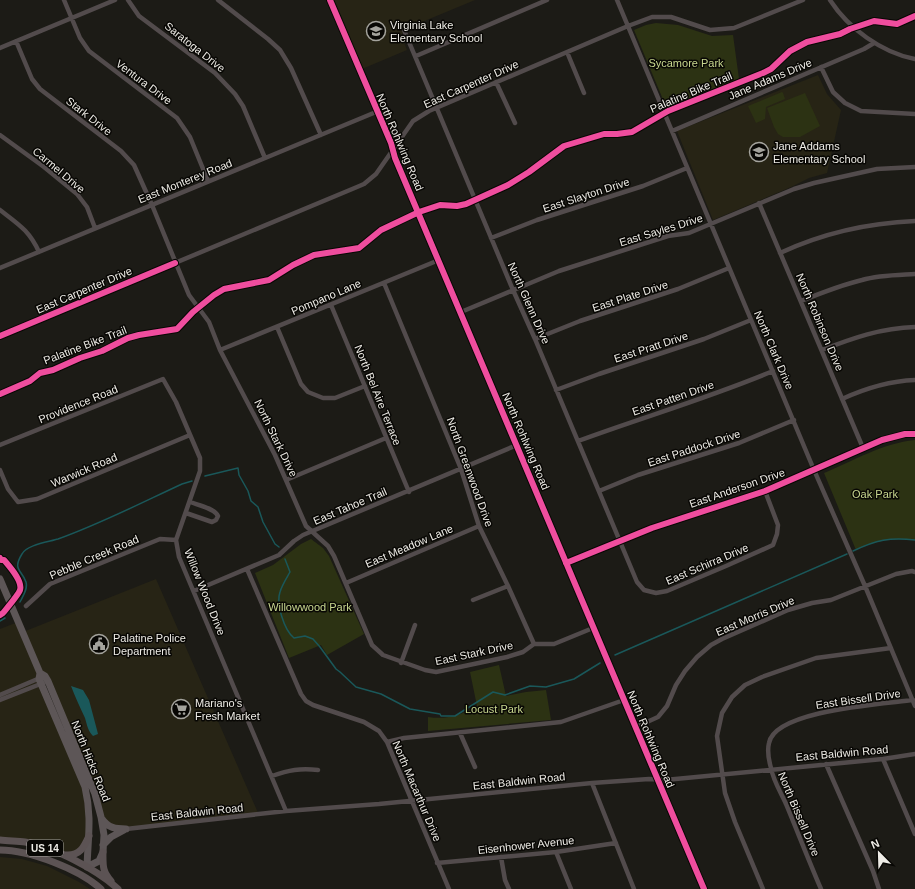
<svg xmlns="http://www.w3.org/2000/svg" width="915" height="889" font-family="Arial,sans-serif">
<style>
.built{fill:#272415}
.green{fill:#2c3213}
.water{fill:#1a585a}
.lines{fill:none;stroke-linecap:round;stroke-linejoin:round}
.stream{stroke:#1a585a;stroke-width:1.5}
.minor{stroke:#524b4c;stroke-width:4.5}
.tertiary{stroke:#524b4c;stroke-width:6}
.secondary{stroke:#5d5657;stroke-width:7}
.primary{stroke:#5c5354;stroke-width:7}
.cycleway-casing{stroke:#080704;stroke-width:8}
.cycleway{stroke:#ef4d9e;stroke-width:6}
.labels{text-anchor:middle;stroke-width:3;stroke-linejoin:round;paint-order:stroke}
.shield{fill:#080704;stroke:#a9a7a2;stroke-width:1}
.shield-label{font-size:10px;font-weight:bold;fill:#eeece6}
.poi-label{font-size:11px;fill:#eeece6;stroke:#080704;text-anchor:start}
.street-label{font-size:11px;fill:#eeece6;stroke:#080704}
.park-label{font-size:11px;fill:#c8d78f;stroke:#080704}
</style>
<rect width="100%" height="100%" fill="#1c1b16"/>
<!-- built -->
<path class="built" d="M333,0H475L410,27L401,35L407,50L362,69Z
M818,75L827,94L841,110L827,173L809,178L791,187L713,220L677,131Z
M156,579L259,815L126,829L105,823L52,693L40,673L85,787L89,836L77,854L0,840V629L18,622L23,632Z
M0,857L22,859L47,866L79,882L90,889H0Z"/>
<!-- green -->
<path class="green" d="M656,23L678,25L712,36L733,35L739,79L667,109L634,30L646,25Z
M782,92L783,93L785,99L766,107L765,119L756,123L748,106Z
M805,93L820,126L800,137H783L778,134L774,127L767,108Z
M915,440V540C892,538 877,540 856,550L824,473C853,461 883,443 915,440Z
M311,539L323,548L329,556L364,634L327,655L321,645L289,658L255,573L273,565L301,544Z
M499,665L506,696L526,692L546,690L551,720L428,731V717C447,720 461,715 477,706L470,672Z"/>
<!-- water -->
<path class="water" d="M71,686L83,690L89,700L97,730L98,734L93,736C88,731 87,725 85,718C80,707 75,697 71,686Z"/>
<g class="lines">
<!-- stream -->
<path class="stream" d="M205,476L238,468L239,475L248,491L251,501L258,507L263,522L275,544L279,547
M853,551C876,540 890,537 915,540
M285,559L290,572C286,579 282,585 280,592C276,604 284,630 294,638L305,636L313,639L320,647L336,669L340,672L356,687L381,694L410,709L440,714L441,716H455L493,692L505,695L530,686L546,687L574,679L600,663
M20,602C23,596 28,589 26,582C22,570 12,570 22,554C26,545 48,542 58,539C100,524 141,503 182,484L192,481
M0,621L5,618
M615,655L847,554"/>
<!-- minor -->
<path class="minor" d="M64,0L80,38L89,51L177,118L190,137L208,181
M128,0L139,16L215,73L235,94L243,106L265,158
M218,0L268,39L280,50L291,68L321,135
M617,0L814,470L865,586L915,706
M830,0C848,28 882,53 915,59
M404,30L513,290L535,339L637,582L644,590L656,593L667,591L726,566L773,545L777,534L778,525L765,491
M16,41L32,79L40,89L121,151L134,165L152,205L189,295L209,322L220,350L275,455L306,526L328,546L334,556L372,645L383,655L425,670L436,672L507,657L523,652L534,644H554L593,628
M0,48L115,0
M567,52L584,93
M416,56L547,0
M821,67L833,92L845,103L861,111L915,114
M496,82L515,123
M672,131L864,49L874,43
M0,135L44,167L77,194L87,207L95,228
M759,203L863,448
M0,210C18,224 29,230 39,252
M491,238L537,220L643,186L687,168
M780,253C823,233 868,223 915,221
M0,268L376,112
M384,283L461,469L479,526L508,586L534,644
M801,301C821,293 841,285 862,280C879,275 898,275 915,274
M331,305L409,492
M461,312L559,271L668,236L689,233L794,189L814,183L877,169L915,167
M277,327L301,384L308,392L323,398H335L365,386
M0,336L357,187L364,184L376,174L413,121L429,111L628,26L652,17H671L710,30L734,28L803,0
M535,339L580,321L678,289L729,268
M220,350L439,260
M822,350C853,338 881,328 915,327
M556,390L599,374L704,339L751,320
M842,399C866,388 889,381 915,380
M578,441C643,417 709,398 773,371
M0,445L163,379L176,402L200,458V471L176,540L179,557L286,811
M0,470L8,489L18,502L37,499L190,435
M286,480L386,438
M599,491L638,475L739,443L794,420
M186,513L212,522L216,520L218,516C214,508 198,505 190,502
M247,569L301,694L306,701L313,705L364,722L379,731L387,742L449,889
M346,583L479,526
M194,591L279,555L294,541L303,535L517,445
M473,600L508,586
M26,606L50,584L160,539L176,540
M401,663L415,625
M0,695L40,678
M0,700L48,681
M636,727L658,717L667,706L676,685L685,671L697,657L711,645L722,639L788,610L812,603L831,600L896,574L912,571L915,572
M460,733L475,767
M387,742L404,738L561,722L624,700
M883,759L915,834
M826,764L873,871L879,889
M272,776C289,770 300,768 318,770
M592,783L634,889
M126,829L286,811L379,804L592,783L649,779L665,780L883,759L915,754
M556,852L571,889
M501,857L505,880L509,889
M437,863L556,852L616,843
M763,889L735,822L725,793L717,736L722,713L732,697L745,685L762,677L816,658L891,648
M821,889C809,861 798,833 786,804C781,793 773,780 771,768C769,761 767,751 769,743C775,710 884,704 913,700"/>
<!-- tertiary -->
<path class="tertiary" d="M330,0L391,143L395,158L704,889
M566,563L652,528L765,491L882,440L905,434H915"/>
<!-- secondary -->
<path class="secondary" d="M0,579L40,673L39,679L45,693L85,787C92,817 88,837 87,867L99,861L103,852L104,835L101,817L95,794L48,681L45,676L40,673
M102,819C108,828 116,829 126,829
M103,845L111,837L124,830"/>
<!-- primary -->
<path class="primary" d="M0,840C8,841 17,841 25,842C52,846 98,870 118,889
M0,850C29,850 79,869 101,889
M103,852C103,865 102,871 111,881
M66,855C80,856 84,847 89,836"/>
<!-- cycleway casing -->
<g class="cycleway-casing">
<path id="cycleway" d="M330,0L391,143L395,158L704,889
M0,336L175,263
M0,394L30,381L40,373L53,370L80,358L102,351L128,338L139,335L177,329L193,312L214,295L224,289L269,280L293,265L314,255L359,248L381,230L419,212L440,205L457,206L466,204L508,185L529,172L564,146L604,134H617L632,132L668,111L763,73L771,69L790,51L807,42L840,34L850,29L874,21L897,24L915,16
M0,558L1,560H4C9,566 23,581 20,590C19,594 7,608 3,613L0,615
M566,563L652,528L765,491L882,440L905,434H915"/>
</g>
<!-- cycleway -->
<use href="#cycleway" class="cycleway"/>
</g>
<!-- icons -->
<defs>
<g id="school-ring" transform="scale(1)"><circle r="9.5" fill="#080704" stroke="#a4a39d" stroke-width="1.5"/><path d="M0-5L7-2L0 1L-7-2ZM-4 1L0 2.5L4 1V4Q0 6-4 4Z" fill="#a4a39d"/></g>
<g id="civic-ring" transform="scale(1)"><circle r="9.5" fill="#080704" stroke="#a4a39d" stroke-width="1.5"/><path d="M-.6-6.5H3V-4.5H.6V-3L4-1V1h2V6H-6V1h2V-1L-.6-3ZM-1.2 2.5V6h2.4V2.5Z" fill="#a4a39d"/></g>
<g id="supermarket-ring" transform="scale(1)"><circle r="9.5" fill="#080704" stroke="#a4a39d" stroke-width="1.5"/><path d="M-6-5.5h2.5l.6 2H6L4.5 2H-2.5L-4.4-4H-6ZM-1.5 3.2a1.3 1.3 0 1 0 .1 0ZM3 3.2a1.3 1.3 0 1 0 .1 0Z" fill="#a4a39d"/></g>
</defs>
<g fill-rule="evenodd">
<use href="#school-ring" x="376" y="31"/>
<use href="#school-ring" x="759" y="152"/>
<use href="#civic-ring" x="99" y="644"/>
<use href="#supermarket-ring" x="181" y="709"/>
</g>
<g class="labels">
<!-- shield labels -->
<rect class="shield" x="27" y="840" width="36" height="16" rx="3"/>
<g class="shield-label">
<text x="45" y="852">US 14</text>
</g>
<!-- poi labels -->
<g class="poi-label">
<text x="390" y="29">Virginia Lake<tspan x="390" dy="13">Elementary School</tspan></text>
<text x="773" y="150">Jane Addams<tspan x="773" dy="13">Elementary School</tspan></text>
<text x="113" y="642">Palatine Police<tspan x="113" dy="13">Department</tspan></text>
<text x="195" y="707">Mariano's<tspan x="195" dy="13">Fresh Market</tspan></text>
</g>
<!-- street labels -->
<g class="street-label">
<text transform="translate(195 47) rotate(38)" y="4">Saratoga Drive</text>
<text transform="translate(770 79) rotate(-23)" y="4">Jane Adams Drive</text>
<text transform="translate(144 82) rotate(37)" y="4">Ventura Drive</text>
<text transform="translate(471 84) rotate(-24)" y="4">East Carpenter Drive</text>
<text transform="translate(691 92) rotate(-23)" y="4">Palatine Bike Trail</text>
<text transform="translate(89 116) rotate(38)" y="4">Stark Drive</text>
<text transform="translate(400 142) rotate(67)" y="4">North Rohlwing Road</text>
<text transform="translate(59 170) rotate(40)" y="4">Carmel Drive</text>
<text transform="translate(185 181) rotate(-22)" y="4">East Monterey Road</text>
<text transform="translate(586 195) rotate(-18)" y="4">East Slayton Drive</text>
<text transform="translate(661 230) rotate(-17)" y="4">East Sayles Drive</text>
<text transform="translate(84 290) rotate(-23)" y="4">East Carpenter Drive</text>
<text transform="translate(630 296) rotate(-18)" y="4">East Plate Drive</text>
<text transform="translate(326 297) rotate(-23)" y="4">Pompano Lane</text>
<text transform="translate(529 303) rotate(66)" y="4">North Glenn Drive</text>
<text transform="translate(820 322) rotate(67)" y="4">North Robinson Drive</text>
<text transform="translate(85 345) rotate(-21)" y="4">Palatine Bike Trail</text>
<text transform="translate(651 347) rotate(-18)" y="4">East Pratt Drive</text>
<text transform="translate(774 350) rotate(67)" y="4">North Clark Drive</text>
<text transform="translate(378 395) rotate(68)" y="4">North Bel Aire Terrace</text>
<text transform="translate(673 398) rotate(-19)" y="4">East Patten Drive</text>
<text transform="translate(78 404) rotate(-22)" y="4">Providence Road</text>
<text transform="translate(276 438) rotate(64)" y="4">North Stark Drive</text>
<text transform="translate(526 441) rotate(67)" y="4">North Rohlwing Road</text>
<text transform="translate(694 448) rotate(-18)" y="4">East Paddock Drive</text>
<text transform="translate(84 470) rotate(-23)" y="4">Warwick Road</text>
<text transform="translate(470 472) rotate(70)" y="4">North Greenwood Drive</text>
<text transform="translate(737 488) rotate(-19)" y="4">East Anderson Drive</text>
<text transform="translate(350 506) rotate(-23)" y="4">East Tahoe Trail</text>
<text transform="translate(409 546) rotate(-23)" y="4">East Meadow Lane</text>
<text transform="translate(94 557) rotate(-23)" y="4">Pebble Creek Road</text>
<text transform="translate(707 564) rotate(-23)" y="4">East Schirra Drive</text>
<text transform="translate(205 592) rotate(68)" y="4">Willow Wood Drive</text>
<text transform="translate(755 616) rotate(-23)" y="4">East Morris Drive</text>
<text transform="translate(474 653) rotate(-12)" y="4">East Stark Drive</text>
<text transform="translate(858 699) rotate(-8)" y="4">East Bissell Drive</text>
<text transform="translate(651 739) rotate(67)" y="4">North Rohlwing Road</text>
<text transform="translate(842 753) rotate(-5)" y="4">East Baldwin Road</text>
<text transform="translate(91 761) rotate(68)" y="4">North Hicks Road</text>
<text transform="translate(519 781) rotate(-6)" y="4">East Baldwin Road</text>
<text transform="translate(417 791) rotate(67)" y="4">North Macarthur Drive</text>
<text transform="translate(197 812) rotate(-6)" y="4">East Baldwin Road</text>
<text transform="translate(799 814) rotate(67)" y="4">North Bissell Drive</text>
<text transform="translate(526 845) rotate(-6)" y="4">Eisenhower Avenue</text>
</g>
<!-- park labels -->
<g class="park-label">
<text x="686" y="67">Sycamore Park</text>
<text x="875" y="498">Oak Park</text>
<text x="310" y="611">Willowwood Park</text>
<text x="494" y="713">Locust Park</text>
</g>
</g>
<!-- north arrow -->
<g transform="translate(879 853) rotate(337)" stroke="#080704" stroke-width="3" paint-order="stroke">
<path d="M0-3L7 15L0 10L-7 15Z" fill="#eeece6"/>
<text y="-6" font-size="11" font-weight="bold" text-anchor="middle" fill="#eeece6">N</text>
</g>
</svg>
